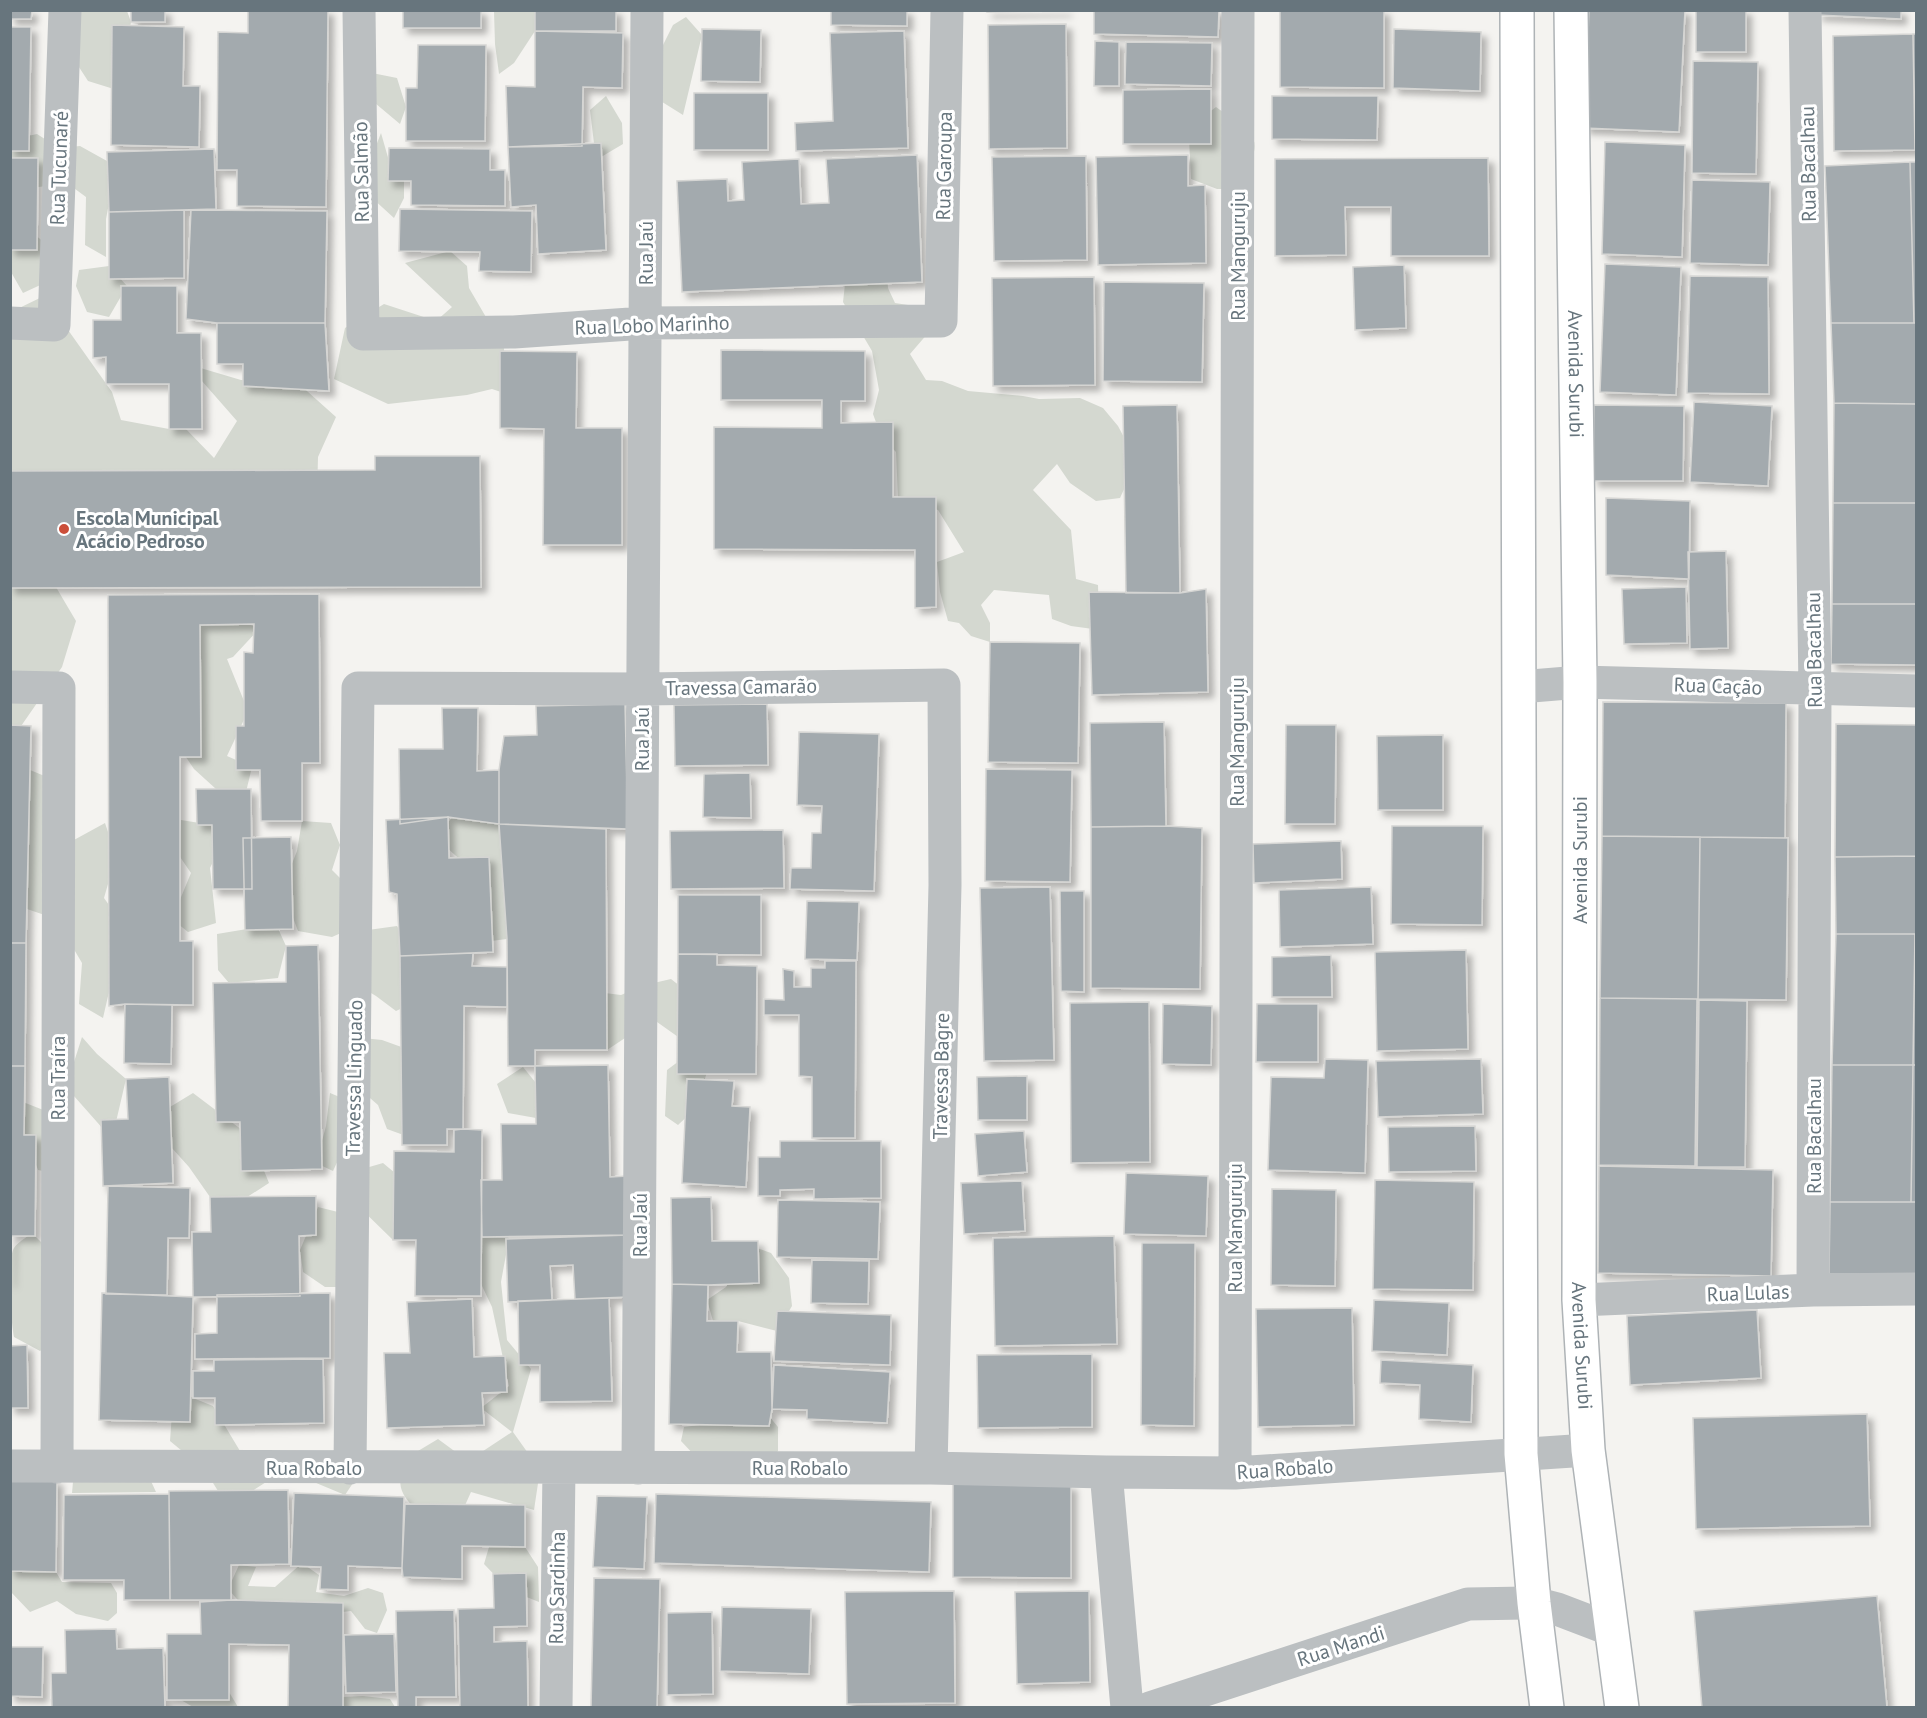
<svg xmlns="http://www.w3.org/2000/svg" width="1927" height="1718" font-family="'PT Sans',sans-serif">
<style>
.green{fill:#d4d8d0}
.building{fill:#a3aaae;stroke:#d5d5d3;stroke-width:1.5;filter:url(#shadow)}
.lines{fill:none;stroke-linecap:round;stroke-linejoin:round}
.secondary-casing{stroke:#aeb3b6;stroke-width:36}
.street{stroke:#bbbfc1;stroke-width:33}
.secondary{stroke:#fff;stroke-width:33}
.poi-dot{fill:#cb4e39;stroke:#fff;stroke-width:2}
.labels{text-anchor:middle;stroke-width:6;stroke-linejoin:round;paint-order:stroke}
.street-label{font-size:20px;fill:#67757d;stroke:#fff}
.poi-label{font-size:20px;font-weight:bold;fill:#67757d;stroke:#fff;text-anchor:start}
</style>
<defs>
<filter id="shadow"><feDropShadow dx="5.5" dy="5.5" stdDeviation="3" flood-color="#0004"/></filter>
</defs>
<rect width="100%" height="100%" fill="#f4f3f0"/>
<!-- green -->
<path class="green" d="M71,11H127L131,22L117,90L88,81L66,47Z
M494,11H544L545,21L535,31L514,63L499,74L495,44Z
M686,17L702,35L683,115L659,100L657,57L673,25Z
M367,72L397,78L406,107L400,124L363,93Z
M606,96L622,123L623,144L596,160L590,110Z
M1216,107C1225,114 1244,124 1250,133C1265,152 1240,177 1228,189H1217L1191,179L1189,139L1195,123Z
M381,133L389,161L404,176V198L394,218L371,197L365,174Z
M37,134L59,148L80,146L116,166L106,219V257L85,245L86,197L67,183L25,189L11,174V147L14,139Z
M24,226L50,247L49,281L23,293L11,272V233Z
M450,251L467,266L469,288L504,348V393L492,389L467,395L388,404L334,379L345,328L384,304L436,321L452,307L405,263Z
M886,262L888,288L895,303L934,309L935,325L910,354L926,380L942,381L968,391L1023,396L1039,399L1080,398L1103,408L1118,426L1128,445L1130,476L1120,498L1096,501L1070,483L1057,464L1033,490L1071,530L1076,579L1098,585L1099,621L1093,629L1071,626L1052,619L1049,595L994,590L981,605L990,623V642L971,636L959,623L948,621L940,592L937,562L964,552L938,510L898,498L896,452L881,436L873,414L879,390L872,351L843,302L845,284Z
M109,266L127,286L109,317L87,312L76,286L79,270Z
M44,296L112,392L121,420L169,429L185,428L214,458L237,421L187,364L241,380L298,383L336,417L318,457L317,496L11,474V312Z
M10,574L53,582L76,621L62,667L19,729L11,724Z
M210,612L260,628L233,657L227,659L248,711L227,756L252,767L245,796L216,789L194,769L169,732L181,639Z
M18,765L59,782L63,846L105,823L116,856L104,898L124,926L103,1018L79,1004L82,963L62,929V921L27,909Z
M457,811L499,824L519,892L507,939L491,941L484,881L436,838Z
M181,820L212,825L219,849L210,868L216,923L188,932L172,919L191,873L178,854Z
M302,821L331,823L340,845L332,870L353,891L368,930L397,926L422,968L421,999L396,1011L376,996L356,984L341,933L332,937L298,931L282,889L297,851Z
M276,924L286,946L278,978L229,983L218,970L217,934Z
M671,979L690,994L707,1072L696,1108L678,1125L665,1116L667,1070L679,1061L681,1039L650,1017L628,1036L607,1050L605,993L621,995L645,985Z
M82,1037L97,1054L126,1079L112,1139L66,1087Z
M363,1038L382,1040L418,1053L409,1137L387,1129L378,1105L355,1085Z
M523,1067L536,1083V1118L508,1113L497,1084Z
M193,1093L250,1136L269,1183L241,1201L210,1197L189,1167L162,1137L170,1107Z
M330,1093L347,1100V1141L333,1171L316,1163L326,1126Z
M23,1102L51,1113L63,1175L38,1170L28,1143L11,1129Z
M383,1163L401,1178L410,1228L393,1240L352,1200L359,1170Z
M318,1207L342,1213L343,1287H325L303,1272L300,1250Z
M490,1221L509,1238L501,1282L507,1340L531,1369L513,1432L540,1470L534,1510L471,1492L462,1512L415,1509C397,1489 399,1485 403,1460L438,1439L468,1461L512,1432L481,1408L509,1386L492,1307L474,1269L464,1233Z
M32,1233L66,1267L70,1326L40,1351L14,1337C11,1320 6,1262 14,1248C18,1242 27,1237 32,1233Z
M751,1246L771,1253L789,1278L792,1306L777,1331L738,1321H713L707,1300L726,1287Z
M174,1385L193,1398L213,1406L240,1451L353,1483L345,1495L285,1470L246,1495L218,1491L205,1470L170,1441Z
M769,1416L778,1427V1451L769,1459L696,1457L681,1441L684,1427Z
M150,1479L156,1492L72,1493L73,1482Z
M508,1542L525,1547L538,1567L539,1602L509,1590L484,1564L489,1547Z
M302,1563L319,1575L316,1592L344,1596L368,1588L383,1593L387,1610L377,1633L365,1629L351,1611L316,1615L252,1616L228,1589L239,1565L256,1567L248,1586L275,1587Z
M10,1565H32L56,1572L62,1582L111,1583L117,1593V1613L108,1621L76,1614L57,1601L30,1612L11,1592Z
M229,1692L238,1707H193L181,1700L207,1693Z
M363,1696L390,1699L395,1707L340,1708L343,1697Z"/>
<!-- building -->
<path class="building" d="M10,10H32L31,19H10Z
M131,10H165V22H131Z
M248,10H328L326,207L237,206V170H217L218,32L248,33Z
M403,10H481V28H403Z
M535,10H616V31H535Z
M831,10H907V26L831,25Z
M987,10H1066V11L987,12Z
M1094,10H1219L1218,37L1094,34Z
M1280,10H1384V88L1280,87Z
M1589,10H1685L1679,132L1584,128Z
M1696,10H1746V52H1696Z
M1818,10H1901V19L1817,15Z
M1066,24L1067,148L989,149L988,25Z
M112,25L184,27L183,86H200L199,147L111,145Z
M10,27H31L29,151H10Z
M702,29L761,30L760,82L701,81Z
M1394,29L1481,32L1480,91L1393,88Z
M535,31L623,33L622,88L583,87L582,146L508,147L506,86L535,87Z
M904,31L908,148L796,151L795,123L833,121L830,33Z
M1913,34L1915,150L1834,151L1833,36Z
M1913,34H1916L1915,150Z
M1095,41L1119,42V86H1094Z
M1126,42L1212,43L1211,86L1125,84Z
M418,45H486L485,141H406V88H417Z
M1693,61L1758,62L1756,174L1692,173Z
M1211,89V144H1123V90Z
M694,93H768V150H694Z
M1272,96H1378L1377,140L1272,139Z
M1605,142L1685,145L1682,257L1602,254Z
M601,143L606,250L538,254L536,205L511,207L508,147Z
M389,148L490,149V170H505V206L411,205V181H388Z
M214,149L216,209L109,212L107,152Z
M917,155L922,282L682,292L677,181L727,179L728,201L744,200L742,162L799,159L801,204L829,203L826,159Z
M1188,155V186L1205,185L1206,263L1098,265L1096,157Z
M1086,156L1087,260L994,261L992,157Z
M10,158H38L37,250H10Z
M1488,158L1489,256H1391V207H1345L1346,255L1275,256V159Z
M1910,162L1914,323H1831L1825,166Z
M1910,162H1916V323H1914Z
M1692,180L1770,182L1768,265L1690,263Z
M400,209L532,211L531,272L479,271L480,252L399,251Z
M184,210V278L109,279V212Z
M191,210L327,211L325,323H217L186,319Z
M1605,264L1681,267L1676,395L1600,392Z
M1404,265L1406,328L1355,330L1353,267Z
M1690,276L1768,277L1769,394L1687,393Z
M1094,277L1095,385L993,386L992,278Z
M1104,282L1204,283L1202,382L1103,381Z
M121,286H177V333H201L202,429H169V384H106V357L93,358V320H121Z
M217,323H325L329,391L243,386V364H217Z
M1831,323H1916V404L1834,403Z
M721,350L865,351V401H841V423L893,422V497H936V607L915,608V550L714,549V427L822,428V400H721Z
M500,351L577,352L576,428H622V545H543L544,429L500,428Z
M1694,402L1772,406L1768,486L1690,482Z
M1834,403L1916,404V503H1833Z
M1177,405L1180,593H1126L1123,406Z
M1594,405L1684,406L1683,481H1593Z
M375,456H480L481,587L10,588V471L375,470Z
M1606,498L1690,501L1689,579L1606,575Z
M1833,503H1916V604H1832Z
M1726,551L1728,648L1690,649L1688,552Z
M1686,587L1687,643L1624,644L1622,589Z
M1206,589L1208,692L1092,695L1089,592L1180,593Z
M319,594L320,763H302V821H261L260,770H236V726H244V652L253,653L254,624L200,625L201,757H180V941H193V1005L125,1004L109,1006L108,595Z
M1832,604H1916V665L1831,664Z
M990,642L1080,643L1078,763L988,762Z
M1603,702L1786,703L1785,838L1602,836Z
M625,704L628,829L499,824V770L504,736L537,735L536,706Z
M767,704L768,765L675,766L674,705Z
M442,708H478L477,771L499,770V824L448,817L400,824L399,749H443Z
M1164,722L1166,826L1091,827L1090,723Z
M1836,724L1916,725V856L1835,857Z
M10,725L31,726L26,943H10Z
M1286,725H1336L1335,824H1285Z
M799,732L879,734L874,891L790,889L791,868H811L812,833H821L822,806L797,805Z
M1443,735V810H1378L1377,736Z
M986,769L1072,770L1070,882L985,881Z
M750,773L751,818L703,817L704,774Z
M196,789H251L252,889H213L212,825H197Z
M448,817L449,858L489,857L493,952L400,956L397,894L389,892L386,820Z
M499,824L606,829L607,1050H535V1066H508L507,939Z
M1166,826L1202,828L1200,989L1091,988V827Z
M1392,826H1483L1482,925L1391,924Z
M783,830L784,888L671,889L670,831Z
M1602,836L1700,837L1698,999L1600,998Z
M291,837L293,929L245,930L243,838Z
M1700,837L1788,838L1786,1000L1698,999Z
M1341,841L1342,879L1254,883L1253,844Z
M1916,856V934H1836L1835,857Z
M1050,887L1054,1060L984,1061L980,888Z
M1371,887L1373,944L1280,947L1279,890Z
M1060,891H1084V992L1061,991Z
M678,895H761V955L678,954Z
M807,901L859,902L857,960L805,959Z
M1836,934H1915L1913,1065H1832Z
M1915,934H1916V1065H1913Z
M10,943H26L25,1066H10Z
M318,945L322,1169L241,1171L240,1122H216L213,983L286,982V946Z
M1466,950L1468,1049L1377,1051L1375,952Z
M473,953L472,966L507,967V1007L464,1006L463,1129H447V1145H402L400,956Z
M678,954H717V965L757,966L756,1074H677Z
M1331,955L1332,997H1272V957Z
M825,961H856L855,1138H812V1077L799,1076V1015H764V999L784,1000L783,969L794,971V987H811V968H825Z
M1600,998L1697,999L1695,1166L1599,1165Z
M1699,1000L1747,1001L1745,1167H1697Z
M1149,1002L1150,1162L1071,1163L1070,1003Z
M125,1004L172,1005L171,1064L124,1063Z
M1163,1004L1212,1006L1211,1065L1162,1064Z
M1257,1004H1318V1062H1256Z
M1325,1059L1368,1060L1365,1173L1268,1170L1271,1077L1324,1078Z
M1481,1059L1483,1114L1378,1117L1376,1061Z
M608,1065L610,1177L628,1176L629,1235L482,1237L481,1180H502L501,1124H536L535,1066Z
M1832,1065H1913L1911,1202H1830Z
M1913,1065H1916V1202H1911Z
M10,1066H25L24,1135H36L35,1236H11L10,1283Z
M1027,1076V1120H978L977,1077Z
M169,1077L173,1183L103,1186L101,1120L128,1119L126,1079Z
M687,1079L734,1081L732,1106L750,1107L746,1187L682,1183Z
M1475,1126L1476,1171L1389,1172L1388,1127Z
M463,1129L482,1130L481,1296H415L416,1240H393L394,1151L454,1152V1130Z
M1024,1131L1027,1172L978,1176L975,1134Z
M780,1141H881V1198L814,1199V1189L780,1190V1196H758V1157H780Z
M1599,1166L1773,1170L1771,1276L1598,1273Z
M1126,1173L1208,1176L1206,1236L1124,1234Z
M1375,1180L1474,1182L1473,1290L1373,1289Z
M1022,1181L1025,1231L964,1234L961,1183Z
M108,1186L190,1188L189,1238H168L167,1295L106,1294Z
M1272,1189L1336,1190L1335,1286L1271,1285Z
M316,1196V1235L299,1236L300,1296L193,1297L192,1232H211L210,1197Z
M711,1197L712,1241H758L759,1283L708,1285L672,1284L671,1198Z
M778,1200L880,1202L878,1259L777,1257Z
M1830,1202H1916V1275L1829,1274Z
M629,1235V1297L575,1299L573,1265L550,1266L552,1300L508,1302L506,1239Z
M1114,1236L1117,1344L995,1346L993,1238Z
M1142,1243H1195L1194,1426L1141,1425Z
M812,1260L869,1261L868,1304L811,1303Z
M672,1284L708,1285L707,1321H738L737,1352H771L772,1409L769,1426L669,1424Z
M102,1293L193,1297L190,1422L99,1420Z
M330,1293V1358L195,1359V1334L217,1333V1295Z
M609,1298L612,1401L540,1402V1365H519L518,1301Z
M472,1299L474,1357L505,1356L507,1392L482,1393L484,1425L387,1428L384,1353H410L407,1302Z
M1374,1300L1449,1303L1447,1355L1372,1351Z
M1352,1308L1354,1425L1258,1427L1256,1309Z
M1757,1310L1761,1378L1630,1385L1627,1316Z
M777,1311L891,1315L890,1365L774,1361Z
M27,1345L28,1408H10V1346Z
M1092,1354V1427L978,1428L977,1355Z
M323,1359L324,1423L215,1425V1398H193V1371H214V1360Z
M1381,1360L1473,1365L1471,1422L1419,1419L1420,1385L1380,1383Z
M774,1365L890,1372L887,1423L807,1419V1410L772,1409Z
M1867,1414L1870,1526L1696,1529L1693,1418Z
M10,1479L57,1480L56,1572L10,1571Z
M953,1484L1071,1485V1578L953,1577Z
M288,1490L289,1564L231,1565V1600H170L169,1491Z
M294,1493L404,1497L402,1568L348,1566V1590L320,1589L321,1567L291,1566Z
M169,1494L170,1600H124V1580H63L64,1495Z
M656,1494L931,1502L929,1572L654,1563Z
M597,1496L647,1497L644,1569L593,1567Z
M405,1504L525,1505V1547L462,1546V1579L403,1577L402,1568Z
M526,1573L527,1626L494,1627V1642L527,1641L528,1708H460L458,1609L494,1608L493,1574Z
M594,1578L660,1579L657,1708H591Z
M954,1591L955,1703L847,1704L845,1592Z
M1089,1591L1090,1682L1017,1684L1015,1592Z
M1877,1596L1887,1708H1702L1694,1611Z
M231,1600L343,1603V1708H288L289,1645L229,1644V1700H167V1634H201L200,1602Z
M722,1607L811,1609L809,1674L720,1671Z
M454,1610L456,1697H416V1708H398L396,1611Z
M712,1612L713,1694L667,1695V1613Z
M116,1629L117,1649L163,1648L165,1708H52L51,1673H66L65,1630Z
M394,1634L396,1692L346,1693L344,1635Z
M10,1647H43L42,1697L10,1696Z"/>
<g class="lines">
<!-- secondary casing -->
<g class="secondary-casing">
<g id="secondary">
<path d="M1517,10L1521,1454L1534,1603L1547,1708"/>
<path id="s1" d="M1571,10L1580,682L1579,1300L1588,1450L1622,1708"/>
</g>
</g>
<!-- street -->
<path class="street" d="M359,10L363,334L514,332L645,323L941,321L947,10
M1805,10L1815,689L1813,1290
M10,323L54,325L65,10
M10,687L59,688L57,1467
M1520,687L1580,682L1916,691
M1579,1300L1813,1290L1916,1289
M10,1466L931,1468L1106,1472L1235,1473L1588,1450
M350,1468L358,688L642,689L944,685L945,885L931,1468
M638,1468L647,10
M1106,1472L1127,1708
M1235,1473L1238,10
M556,1708L559,1468
M1150,1708L1468,1604L1534,1603L1557,1609L1612,1630"/>
<!-- secondary -->
<use href="#secondary" class="secondary"/>
</g>
<!-- markers -->
<circle class="poi-dot" cx="64" cy="529" r="6"/>
<g class="labels">
<!-- street labels -->
<g class="street-label">
<text transform="translate(1808 164) rotate(-91)" y="7">Rua Bacalhau</text>
<text transform="translate(944 166) rotate(-89)" y="7">Rua Garoupa</text>
<text transform="translate(59 168) rotate(-88)" y="7">Rua Tucunaré</text>
<text transform="translate(361 172) rotate(-91)" y="7">Rua Salmão</text>
<text transform="translate(646 253) rotate(-90)" y="7">Rua Jaú</text>
<text transform="translate(1238 256) rotate(-90)" y="7">Rua Manguruju</text>
<text transform="translate(652 325) rotate(-2)" y="7">Rua Lobo Marinho</text>
<text dy="7" stroke="none"><textPath href="#s1" startOffset="364">Avenida Surubi</textPath></text>
<text transform="translate(1814 650) rotate(-91)" y="7">Rua Bacalhau</text>
<text transform="translate(1718 686) rotate(2)" y="7">Rua Cação</text>
<text transform="translate(741 687) rotate(-1)" y="7">Travessa Camarão</text>
<text transform="translate(642 739) rotate(-90)" y="7">Rua Jaú</text>
<text transform="translate(1237 742) rotate(-90)" y="7">Rua Manguruju</text>
<text transform="translate(1580 860) rotate(-90)" y="7">Avenida Surubi</text>
<text transform="translate(941 1076) rotate(-89)" y="7">Travessa Bagre</text>
<text transform="translate(58 1078) rotate(-90)" y="7">Rua Traíra</text>
<text transform="translate(354 1078) rotate(-89)" y="7">Travessa Linguado</text>
<text transform="translate(1814 1136) rotate(-90)" y="7">Rua Bacalhau</text>
<text transform="translate(640 1225) rotate(-90)" y="7">Rua Jaú</text>
<text transform="translate(1235 1228) rotate(-90)" y="7">Rua Manguruju</text>
<text transform="translate(1748 1293) rotate(-2)" y="7">Rua Lulas</text>
<text dy="7" stroke="none"><textPath href="#s1" startOffset="1336">Avenida Surubi</textPath></text>
<text x="314" y="1475">Rua Robalo</text>
<text x="800" y="1475">Rua Robalo</text>
<text transform="translate(1285 1469) rotate(-4)" y="7">Rua Robalo</text>
<text transform="translate(557 1588) rotate(-89)" y="7">Rua Sardinha</text>
<text transform="translate(1341 1646) rotate(-18)" y="7">Rua Mandi</text>
</g>
<!-- poi labels -->
<g class="poi-label">
<text x="76" y="525">Escola Municipal<tspan x="76" dy="23">Acácio Pedroso</tspan></text>
</g>
</g>
<!-- border -->
<rect width="1927" height="1718" fill="none" stroke="#67757d" stroke-width="24"/>
</svg>
